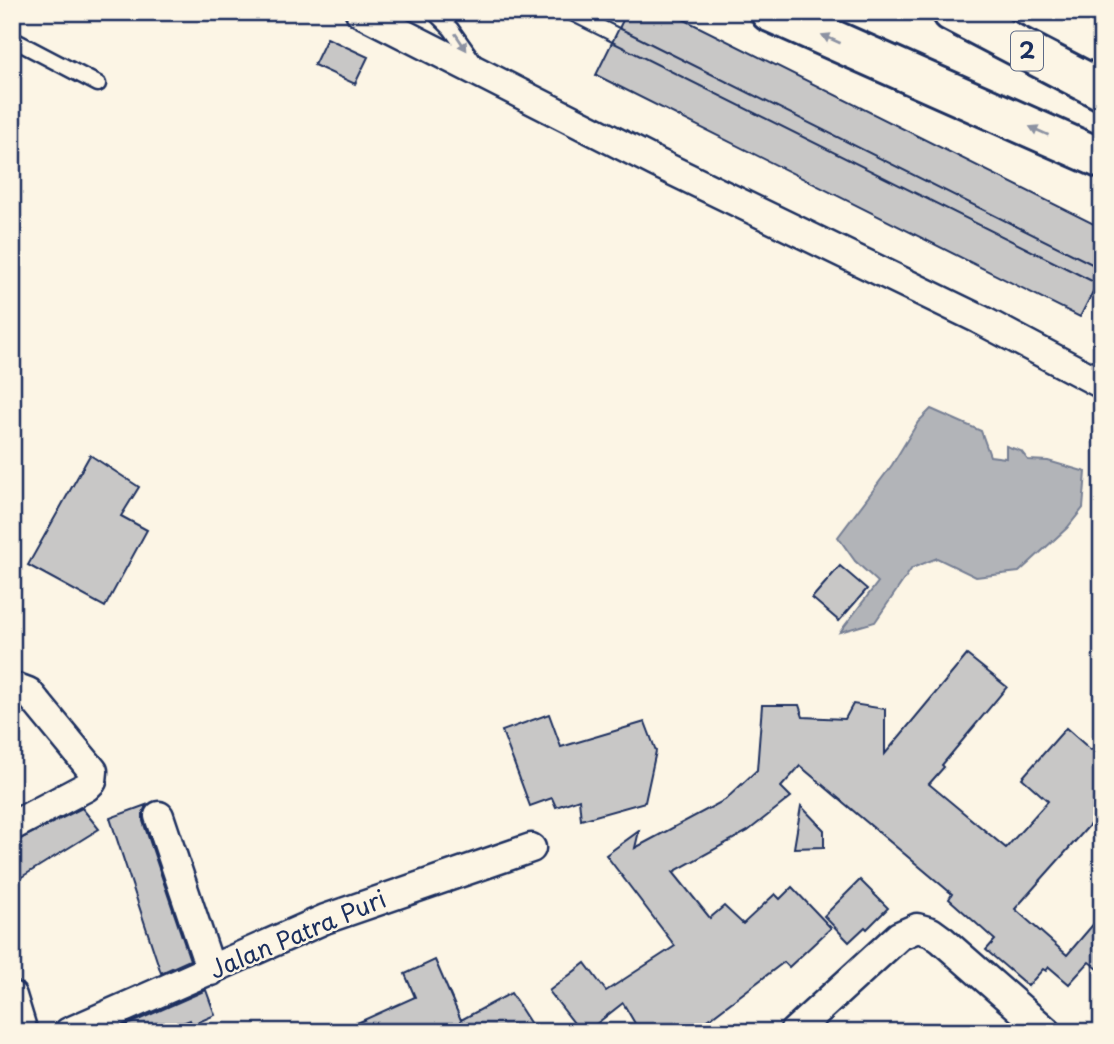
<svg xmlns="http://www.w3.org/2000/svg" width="1114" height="1044" font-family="'Playpen Sans',sans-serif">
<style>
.water{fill:#b2b4b8;stroke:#767f94;stroke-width:2}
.building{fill:#c8c7c6;stroke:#1b2f5e;stroke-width:2}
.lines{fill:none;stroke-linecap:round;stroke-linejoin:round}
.service-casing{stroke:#1b2f5e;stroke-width:19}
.minor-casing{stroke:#1b2f5e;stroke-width:33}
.motorway-casing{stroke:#1b2f5e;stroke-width:44}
.service{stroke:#fcf5e5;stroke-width:14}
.minor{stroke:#fcf5e5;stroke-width:28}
.motorway{stroke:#fcf5e5;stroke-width:38}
.tram{stroke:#1b2f5e;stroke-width:2}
.oneway{fill:#8c92a2}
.labels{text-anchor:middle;stroke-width:5;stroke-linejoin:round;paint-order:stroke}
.shield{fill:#fcf5e5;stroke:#5e6a86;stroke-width:2}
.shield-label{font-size:23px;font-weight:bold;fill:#1b2f5e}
.street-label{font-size:24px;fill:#1b2f5e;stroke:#fcf5e5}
</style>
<rect width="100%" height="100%" fill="#fcf5e5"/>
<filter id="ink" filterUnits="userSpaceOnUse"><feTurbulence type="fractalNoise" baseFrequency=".0143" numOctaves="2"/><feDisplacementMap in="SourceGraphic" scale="14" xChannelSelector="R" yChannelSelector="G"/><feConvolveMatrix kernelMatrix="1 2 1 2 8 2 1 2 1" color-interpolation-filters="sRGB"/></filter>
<g filter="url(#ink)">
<!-- water -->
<path class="water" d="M931,409L981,431L990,456L1006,458V446L1021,451L1028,460L1048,461L1086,472L1083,508L1067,528L1019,572L976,577L937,558L912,568L875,622L840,632L878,582L855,561L838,537L892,465L918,422Z"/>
<!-- building -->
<path class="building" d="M627,12H669L1102,228V274L1080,317L596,75Z
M327,38L368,57L355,84L314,65Z
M90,455L139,487L121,516L147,530L105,607L28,565Z
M840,566L867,589L839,621L812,598Z
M967,655L1007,687L942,765L944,767L929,784L1006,848L1048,801L1022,778L1066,728L1091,750L1102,740V811L1015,909L1067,955L1102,914V972L1089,962L1069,984L1049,967L1046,971L1043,969L1028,986L986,950L995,940L949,899L952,894L800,766L781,787L791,797L748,831L673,872L710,918L724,906L743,924L775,894L780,899L792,887L831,928L789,967L784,962L704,1023L710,1032H640L623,1003L586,1032H581L549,991L585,963L606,991L675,946L606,855L639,831L635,848L725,800L757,770L762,705H799L803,717L845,719L853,704L885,709V754Z
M549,714L561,747L645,722L656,751L645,802L581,820L579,799L556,807L552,798L530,806L502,731Z
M146,805L143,813V821L190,960L161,973L110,818Z
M801,806L824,830V847L794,848Z
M82,808L99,829L20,878L12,866V843Z
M860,880L888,908L867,929L865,927L849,942L824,916Z
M435,960L461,1020L511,993L536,1032H337L415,997L405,974Z
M206,990L215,1015L192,1025L190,1020L160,1032H111Z"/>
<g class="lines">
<!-- service casing -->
<g class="service-casing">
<path id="service" d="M434,12L451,29L477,66
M12,39L98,84"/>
</g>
<!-- minor casing -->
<g class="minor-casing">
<path id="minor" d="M360,12L657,163L979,319L1102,384
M12,691L20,689L28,692L93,771L92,781L86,787L12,826
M159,816L211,971
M12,996L23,1032
M69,1032L325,919L531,848
M794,1032L899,936L917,928L931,932L942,940L1047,1032"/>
</g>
<!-- motorway casing -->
<g class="motorway-casing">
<path id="motorway" d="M770,12L1102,159
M952,12L1102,90"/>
</g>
<!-- service -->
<use href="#service" class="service"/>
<!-- minor -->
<use href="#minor" class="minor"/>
<!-- motorway -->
<use href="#motorway" class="motorway"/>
<!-- tram -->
<path class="tram" d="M552,12L1102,286
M587,12L1102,269"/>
</g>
<!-- one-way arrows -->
<defs><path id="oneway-solid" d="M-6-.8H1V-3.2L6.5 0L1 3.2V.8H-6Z" transform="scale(1.75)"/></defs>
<g class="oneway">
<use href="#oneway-solid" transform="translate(831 39) rotate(-156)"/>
<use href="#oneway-solid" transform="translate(461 42) rotate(56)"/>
<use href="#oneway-solid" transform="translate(1039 131) rotate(-156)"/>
</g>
</g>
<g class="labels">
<!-- shield labels -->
<rect class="shield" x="1011" y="31.5" width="32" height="39" rx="5"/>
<g class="shield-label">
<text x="1027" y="59">2</text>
</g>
<!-- street labels -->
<g class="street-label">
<text transform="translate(298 935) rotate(-23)" y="8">Jalan Patra Puri</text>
</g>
</g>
<!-- margin -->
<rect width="1114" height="1044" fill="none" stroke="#fcf5e5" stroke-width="42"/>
<rect x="21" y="21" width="1072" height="1002" fill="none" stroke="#1b2f5e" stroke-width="2.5" filter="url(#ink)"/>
</svg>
